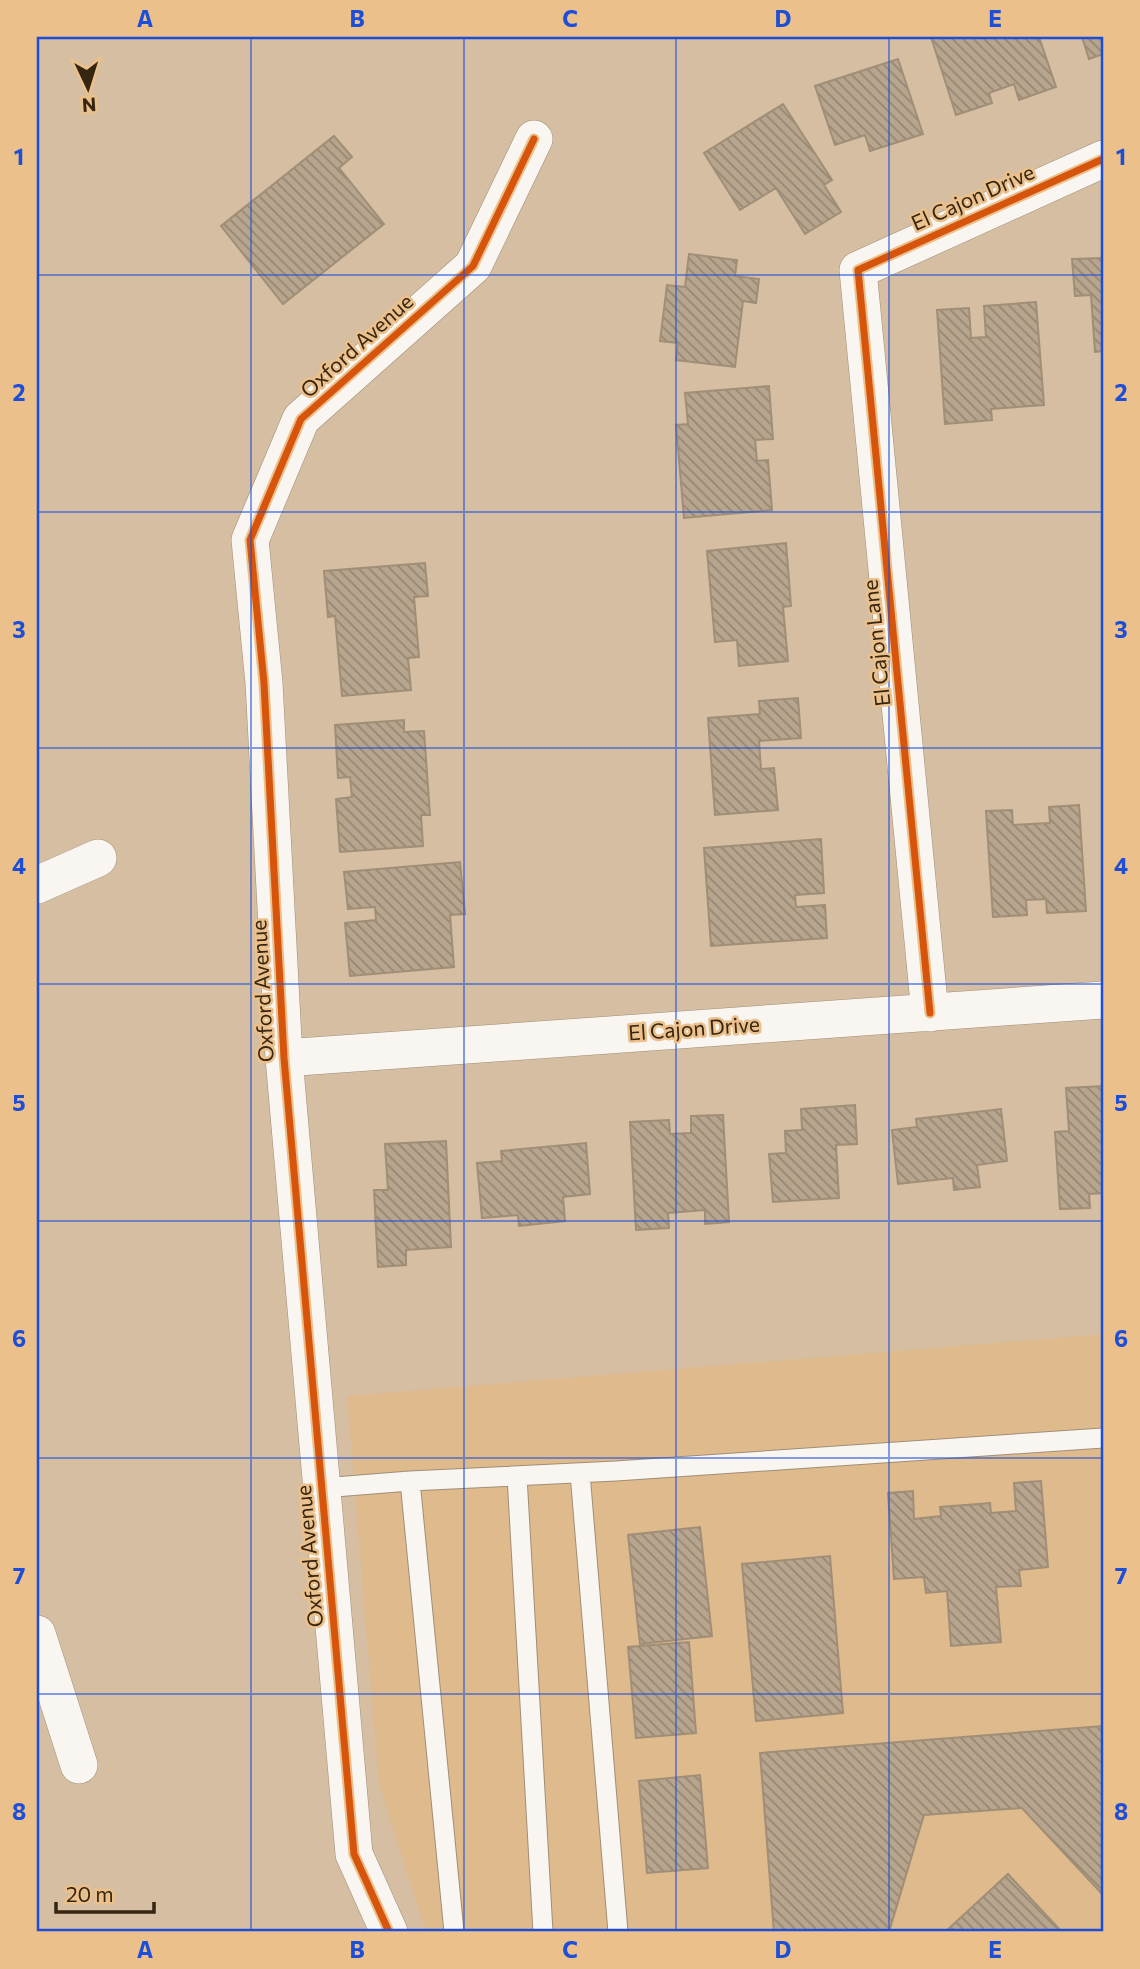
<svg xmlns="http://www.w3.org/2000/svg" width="1140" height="1969" font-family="Commissioner,sans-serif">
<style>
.built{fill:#dfba8d}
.building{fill:url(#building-back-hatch);stroke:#a08e77;stroke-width:2}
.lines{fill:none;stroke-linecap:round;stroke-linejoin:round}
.service-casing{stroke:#a08e77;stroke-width:21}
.minor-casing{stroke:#a08e77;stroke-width:38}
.service{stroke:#f9f5f1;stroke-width:19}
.minor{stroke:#f9f5f1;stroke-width:37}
.cycleway-casing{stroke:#ebc08b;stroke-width:11}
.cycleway{stroke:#d6540c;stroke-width:7}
.grid{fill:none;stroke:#1d4ed8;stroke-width:2;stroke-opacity:0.55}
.labels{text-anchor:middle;stroke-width:5;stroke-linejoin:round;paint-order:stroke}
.street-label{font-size:21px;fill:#362510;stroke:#ebc08b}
.neatline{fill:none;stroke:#1d4ed8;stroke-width:2.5}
.grid-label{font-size:23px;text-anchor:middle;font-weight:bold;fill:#1d4ed8}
</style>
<defs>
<pattern id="building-back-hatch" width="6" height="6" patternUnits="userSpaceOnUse" patternTransform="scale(1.75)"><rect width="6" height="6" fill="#b7a58e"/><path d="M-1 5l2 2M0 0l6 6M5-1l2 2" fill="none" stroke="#968673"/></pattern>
</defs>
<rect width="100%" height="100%" fill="#d5bea1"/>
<!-- built -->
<path class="built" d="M1103,1334V1932H426L379,1784L347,1396Z"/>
<!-- building -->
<path class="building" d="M931,37H1039L1056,87L1019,100L1014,84L989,93L992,103L956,115Z
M1082,37H1103V54L1089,59Z
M898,59L923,134L870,151L865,135L835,145L815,86Z
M783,104L832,180L824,185L841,212L805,234L776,188L740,210L704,153Z
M334,136L352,157L339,168L384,224L283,304L221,226Z
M689,254L737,260L735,276L759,279L756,303L743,301L735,367L676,360L678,343L660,341L667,285L685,287Z
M1103,258V351L1095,352L1091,295L1075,296L1072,259Z
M1036,302L1044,405L991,409L992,420L945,424L937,310L969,308L971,338L986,337L984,306Z
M769,386L773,439L755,440L757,461L768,460L772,510L684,518L676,425L688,424L685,393Z
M786,543L791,606L783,607L788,661L739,666L737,640L715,642L707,551Z
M425,563L428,596L414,597L419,657L408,658L411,690L342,696L335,616L328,617L324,571Z
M798,698L801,738L759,741L761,769L774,768L778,810L715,815L708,718L760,714L759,701Z
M404,720V732L424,731L430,815H421L423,846L340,852L336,799L352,797L350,777L338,778L335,725Z
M1079,805L1086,911L1047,913L1046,899L1026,900L1027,915L993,917L986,811L1012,810L1013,825L1050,823L1049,807Z
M821,839L824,893L795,895L796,907L825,905L827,938L711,946L704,848Z
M460,862L465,914L450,915L454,967L350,976L345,923L376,920L375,907L348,909L344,872Z
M1103,1086V1193L1089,1194L1090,1208L1060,1209L1055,1132L1069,1131L1066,1088Z
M855,1105L857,1144L836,1145L839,1198L773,1202L769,1154L786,1153L785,1131L802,1130L801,1109Z
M1001,1109L1007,1161L977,1165L980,1187L954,1190L953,1178L898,1184L892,1130L917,1127L916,1119Z
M723,1115L729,1222L705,1224V1210L668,1213L669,1228L636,1230L630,1122L669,1120L670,1134L691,1133V1116Z
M446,1141L451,1247L406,1250V1265L378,1267L374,1190H388L385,1144Z
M586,1143L590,1194L563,1197L565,1221L519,1226L518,1215L482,1218L477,1163L502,1161L501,1151Z
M1041,1481L1048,1567L1019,1570L1021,1586L996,1587L1001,1642L951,1646L947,1591L926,1593L924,1577L894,1579L888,1493L913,1491L914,1519L941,1516L940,1507L990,1503L991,1513L1016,1511L1014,1483Z
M700,1527L712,1636L640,1644L628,1535Z
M830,1556L843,1713L756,1721L742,1564Z
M689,1642L696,1733L636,1738L628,1647Z
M1103,1726V1895L1022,1808L924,1815L889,1932H774L760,1753Z
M700,1775L708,1868L647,1873L639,1781Z
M1008,1874L1062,1932H945Z"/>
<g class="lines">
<!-- service casing -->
<g class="service-casing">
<path id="service" d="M580,1473L618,1932
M517,1476L543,1932
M410,1481L454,1932
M322,1488L410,1481L616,1471L1103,1438"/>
</g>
<!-- minor casing -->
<g class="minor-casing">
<path id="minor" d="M37,885L98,858
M930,1013L858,270L1103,159
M284,1058L1103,1000
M37,1634L79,1765
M389,1932L354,1854L284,1058L264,683L250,540L301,419L473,266L534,139"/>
</g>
<!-- service -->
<use href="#service" class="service"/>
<!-- minor -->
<use href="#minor" class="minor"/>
<!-- cycleway casing -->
<g class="cycleway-casing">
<path id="cycleway" d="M930,1013L858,270L1103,159
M389,1932L354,1854L284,1058L264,683L250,540L301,419L473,266L534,139"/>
</g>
<!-- cycleway -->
<use href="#cycleway" class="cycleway"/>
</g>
<!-- grid -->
<path class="grid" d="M251,37V1932M464,37V1932M676,37V1932M889,37V1932M37,275H1103M37,512H1103M37,748H1103M37,984H1103M37,1221H1103M37,1458H1103M37,1694H1103"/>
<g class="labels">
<!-- street labels -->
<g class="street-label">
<text transform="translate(973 198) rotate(-24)" y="7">El Cajon Drive</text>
<text transform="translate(357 346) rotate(-42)" y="7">Oxford Avenue</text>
<text transform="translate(877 643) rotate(-96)" y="7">El Cajon Lane</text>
<text transform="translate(263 991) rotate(-93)" y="7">Oxford Avenue</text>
<text transform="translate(694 1029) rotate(-4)" y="7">El Cajon Drive</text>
<text transform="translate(310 1556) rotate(-95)" y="7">Oxford Avenue</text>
</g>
</g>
<!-- border -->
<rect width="1140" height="1969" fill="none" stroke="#ebc08b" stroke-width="77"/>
<!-- north arrow -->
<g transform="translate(88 88) rotate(176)" stroke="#ebc08b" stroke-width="5" paint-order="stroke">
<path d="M0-5L12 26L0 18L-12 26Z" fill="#362510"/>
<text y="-10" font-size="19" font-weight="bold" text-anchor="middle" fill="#362510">N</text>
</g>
<!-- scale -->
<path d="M56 1902v10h98v-10" fill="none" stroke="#362510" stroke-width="3.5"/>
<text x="66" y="1902" font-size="21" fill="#362510" stroke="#ebc08b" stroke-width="5" paint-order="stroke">20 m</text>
<rect x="38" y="38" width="1064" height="1892" class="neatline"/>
<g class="grid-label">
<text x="145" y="27">A</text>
<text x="357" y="27">B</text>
<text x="570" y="27">C</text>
<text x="783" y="27">D</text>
<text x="995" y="27">E</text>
<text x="19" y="165">1</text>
<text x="1121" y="165">1</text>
<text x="19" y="401">2</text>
<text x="1121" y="401">2</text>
<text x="19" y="638">3</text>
<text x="1121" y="638">3</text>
<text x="19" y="874">4</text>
<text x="1121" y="874">4</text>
<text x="19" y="1111">5</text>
<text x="1121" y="1111">5</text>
<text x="19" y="1347">6</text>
<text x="1121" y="1347">6</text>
<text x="19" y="1584">7</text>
<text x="1121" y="1584">7</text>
<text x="19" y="1820">8</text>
<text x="1121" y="1820">8</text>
<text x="145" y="1958">A</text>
<text x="357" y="1958">B</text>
<text x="570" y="1958">C</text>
<text x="783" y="1958">D</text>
<text x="995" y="1958">E</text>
</g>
</svg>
